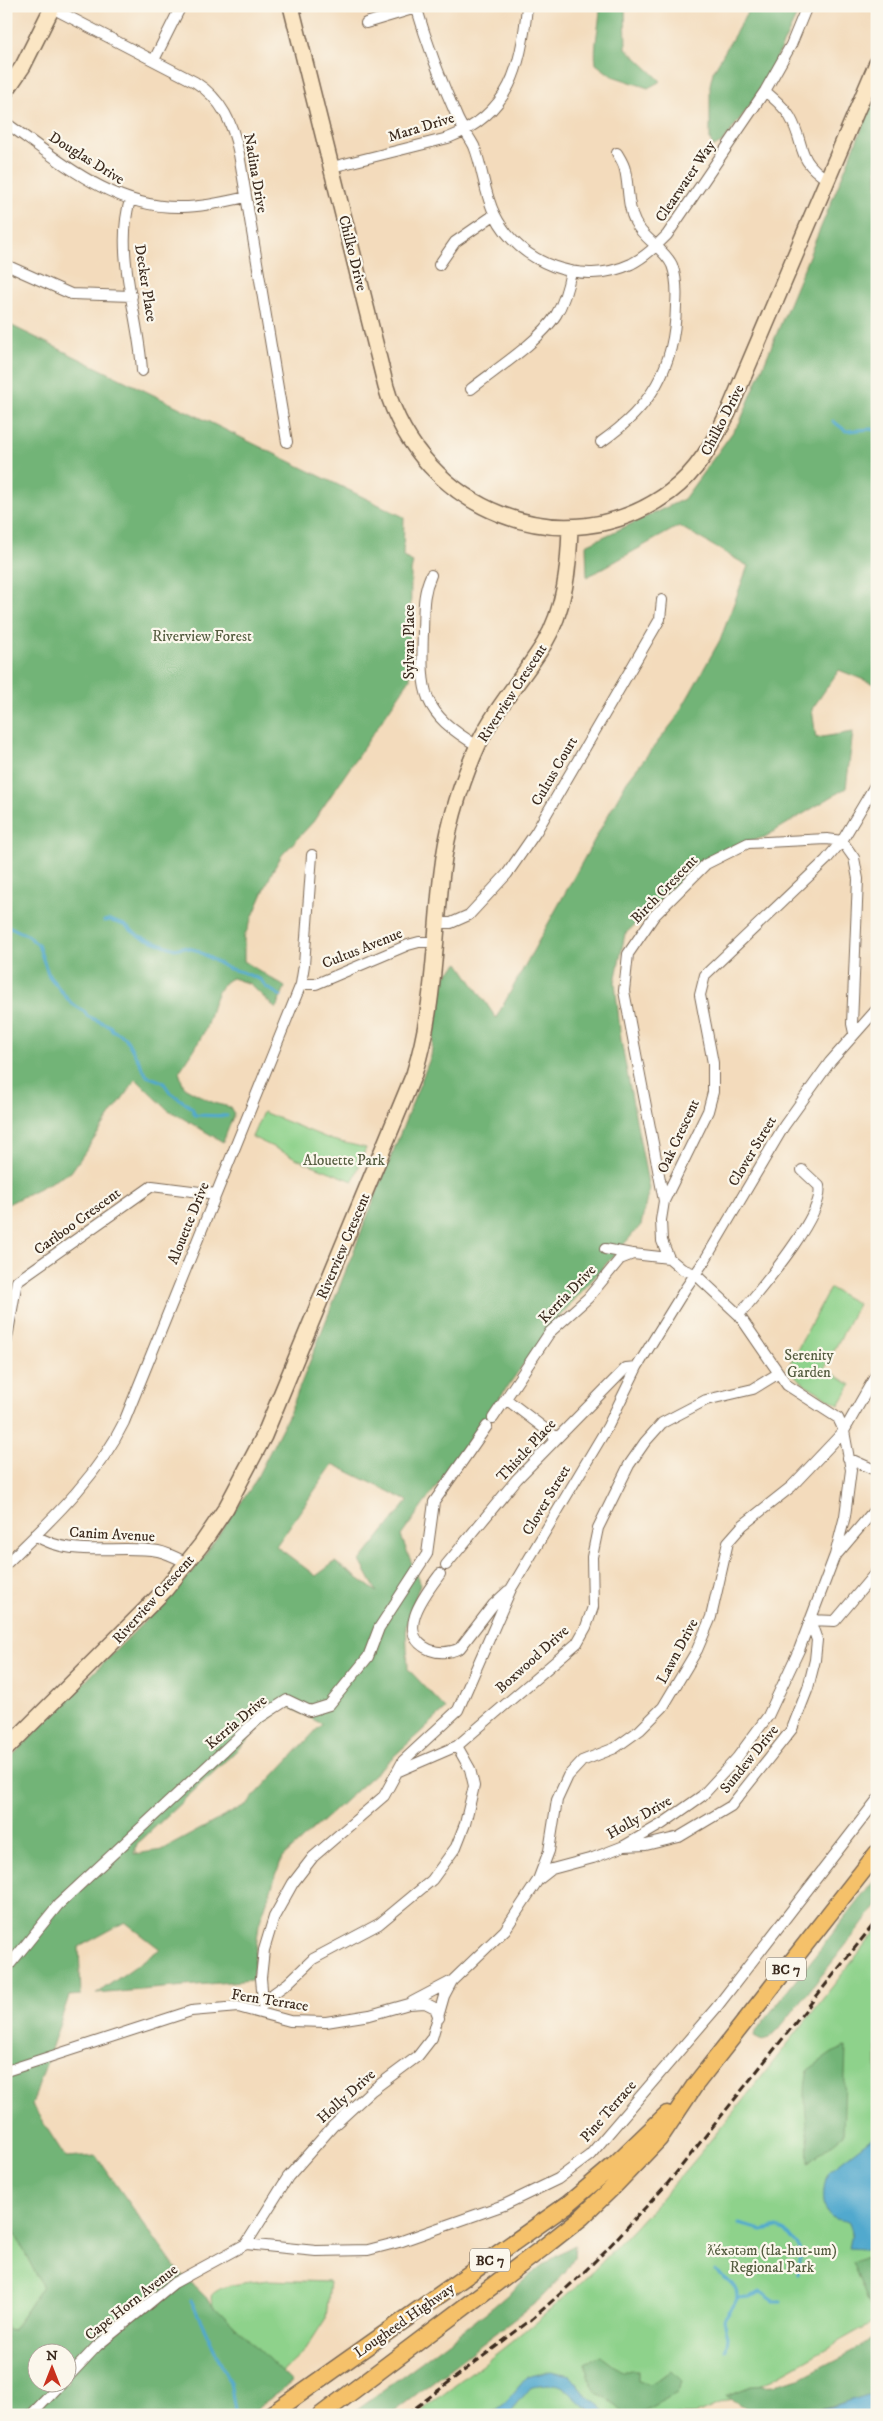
<svg xmlns="http://www.w3.org/2000/svg" width="883" height="2421" font-family="'IM FELL DW Pica',serif">
<style>
.green{fill:#8ed28b;stroke:#647e54}
.forest{fill:#72b477;stroke:#566f4a;fill-rule:evenodd}
.water{fill:#51a9ce;stroke:#466a76}
.lines{fill:none;stroke-linecap:round;stroke-linejoin:round}
.stream{stroke:#51a9ce;stroke-width:3}
.street-casing{stroke:#7b6855;stroke-width:12}
.secondary-casing{stroke:#7b6855;stroke-width:18}
.primary-casing{stroke:#7b6855;stroke-width:19}
.street{stroke:#fff;stroke-width:10}
.secondary{stroke:#fbe6c4;stroke-width:15}
.primary{stroke:#f5c16b;stroke-width:16}
.rail{stroke:#3b2a1e;stroke-width:3;stroke-dasharray:8 4;stroke-linecap:butt}
.labels{text-anchor:middle;stroke-width:4.5;stroke-linejoin:round;paint-order:stroke}
.shield{fill:#fbf7ec;stroke:#75685c;stroke-width:1}
.shield-label{font-size:14px;font-weight:bold;fill:#3b2a1e}
.street-label{font-size:15px;fill:#3b2a1e;stroke:#fbf7ec}
.park-label{font-size:15px;fill:#545c3f;stroke:#fbf7ec}
</style>
<rect width="100%" height="100%" fill="#fbf7ec"/>
<filter id="ink" filterUnits="userSpaceOnUse"><feTurbulence type="fractalNoise" baseFrequency=".02" numOctaves="2"/><feDisplacementMap in="SourceGraphic" scale="10" xChannelSelector="R" yChannelSelector="G"/><feConvolveMatrix kernelMatrix="1 2 1 2 8 2 1 2 1" color-interpolation-filters="sRGB"/></filter>
<filter id="wash" filterUnits="userSpaceOnUse"><feTurbulence type="fractalNoise" baseFrequency=".0096" numOctaves="4" result="noise"/><feDisplacementMap in="SourceGraphic" scale="20" xChannelSelector="R" yChannelSelector="G"/><feGaussianBlur stdDeviation="1.12" result="paint"/><feColorMatrix in="noise" values="0 0 0 0 0 0 0 0 0 0 0 0 0 0 0 0 0 1.4 0 .05"/><feComposite in="paint" operator="in"/></filter>
<g filter="url(#wash)">
<rect width="100%" height="100%" fill="#f3dbbc"/>
<!-- green -->
<path class="green" d="M263,1112L332,1140L366,1148L353,1181L302,1161L252,1137Z
M830,1288L858,1304L825,1368L851,1385L839,1405L805,1384L787,1369Z
M877,1930V2320L758,2387L694,2415H416C479,2367 544,2320 600,2264C701,2161 787,2043 877,1930Z
M6,2216L43,2286L13,2330L6,2329Z
M269,2280L330,2282L326,2318L304,2352L276,2378L218,2318L211,2296C220,2283 255,2282 269,2280Z"/>
<!-- forest -->
<path class="forest" d="M600,6H625L626,48L661,81L648,88L612,76L596,64C593,46 600,26 600,6Z
M751,6H801L762,89L723,142L714,147L710,140V85L713,72Z
M877,92V680L874,684L839,670L812,709L816,738L853,732L846,788L765,837L730,847L694,869L625,934L615,982L621,1040L649,1189L641,1225L550,1327L401,1536L420,1584L406,1626L408,1669L446,1709L282,1858L259,1924L252,1980L96,1994L160,1949L125,1922L79,1947L81,1995L69,1996L32,2105L66,2158L96,2156L174,2266L292,2382L248,2415H6V2329L13,2330L42,2286L6,2216V1762L192,1573L253,1485L289,1414L431,1056L441,979L459,963L496,1018L627,781L675,720L720,640L748,566L679,526L587,577L586,545L684,499L740,422ZM333,1464L408,1501L360,1561L377,1592L335,1562L316,1576L276,1546ZM285,1705L322,1724L247,1804L162,1850L134,1854L137,1844ZM38,2354H68V2384H38Z
M6,323L404,517L403,557L413,562L411,571L410,679L313,822L282,855L272,872L244,937V961L285,987L276,1009L250,984L232,978C213,986 212,1015 204,1032C197,1046 188,1059 179,1072L184,1087L213,1103L230,1107L234,1114L223,1142L167,1109L136,1079L71,1172L6,1205Z
M877,1877V1906L778,2030L769,2038L762,2040L754,2036L755,2032Z
M846,2047L843,2135L808,2163C811,2132 800,2101 808,2070L832,2053Z
M575,2245L574,2258L565,2273L538,2301L418,2393L389,2415H349C397,2380 446,2344 493,2307C519,2286 544,2259 575,2245Z
M868,2255L877,2257V2392C845,2405 814,2411 780,2412C772,2412 764,2413 757,2412C745,2409 737,2401 726,2396L751,2386L775,2385L800,2378L858,2348L875,2334L876,2321L852,2262Z
M601,2355L622,2371H638V2381L650,2384L672,2371L682,2381L677,2393L636,2415L624,2414C614,2401 603,2399 596,2390C589,2382 587,2372 585,2363Z"/>
<!-- water -->
<path class="water" d="M877,2134V2250L849,2248L852,2233L849,2223C844,2219 839,2221 834,2218C819,2212 823,2182 829,2171Z
M551,2371L570,2375L587,2396L598,2403L607,2415H592L588,2407L584,2406C560,2385 566,2381 532,2386L508,2415H478L495,2411L504,2404L527,2377Z
M877,2392V2415H739L806,2411L830,2407Z"/>
<g class="lines">
<!-- stream -->
<path class="stream" d="M833,421L846,431L872,429L877,431
M104,921L109,920L124,925L139,936L175,949L183,947L196,950L227,968L242,972L261,980L266,987L281,996
M6,925L27,935L38,945L49,976L71,1003L85,1012L87,1016L110,1026L112,1030L125,1037L147,1076L163,1082L170,1092L192,1108L195,1115L227,1116
M739,2224L762,2230L778,2227L786,2231L798,2246L801,2255L798,2274
M715,2271C725,2278 743,2288 735,2303C732,2309 727,2313 724,2320L728,2337L726,2350
M737,2298L749,2297L761,2292L774,2301H781
M191,2300L230,2383L236,2415"/>
</g>
</g>
<g filter="url(#ink)">
<g class="lines">
<!-- street casing -->
<g class="street-casing">
<path id="street" d="M416,6C427,44 441,81 457,117C461,127 469,136 474,146C483,168 484,194 495,215C519,264 582,287 631,264C645,257 656,246 667,235L765,91L791,45L807,6
M52,8L195,82C222,99 233,124 239,154L287,442
M366,23L416,8
M154,60L181,6
M765,91C774,99 784,106 790,117C806,145 795,159 827,179
M6,123C59,160 113,209 182,207C203,207 225,202 246,197
M332,167L448,138C510,114 522,66 527,6
M130,200C114,255 139,315 142,371
M6,265L71,294L132,296
M439,265L455,242L494,215
M471,389C495,370 540,341 556,315C564,302 568,287 571,271
M601,442C650,408 675,368 676,306C677,293 677,278 672,265C664,248 643,239 635,222C627,206 629,187 625,170C624,164 620,158 617,153
M431,575C422,595 424,610 423,631C421,694 421,712 478,746
M438,923H451L469,915L507,874L536,832L660,619L662,600
M301,984H316L408,945L419,942H436
M664,1201L624,991L628,954L654,916L706,864L748,843L827,839L842,841L854,858L858,879L852,1024L854,1033
M605,1249L632,1254
M739,1315C758,1292 826,1214 819,1186L802,1170
M6,1344L17,1281L152,1186L216,1194
M506,1399L557,1438
M493,1418L550,1332L588,1298L620,1259L633,1254L669,1258
M848,1458L877,1471
M35,1535C70,1559 119,1544 158,1551C168,1553 177,1558 187,1563
M838,1553L877,1507
M6,1564C50,1521 97,1478 124,1422L301,984L304,965L312,855
M446,1565L517,1479L626,1368L637,1367
M440,1574C426,1593 393,1634 430,1650C441,1654 450,1653 460,1648L493,1605L508,1591
M399,1771L457,1746L577,1643L586,1627L593,1607L592,1557L598,1528L629,1465L645,1442L662,1423L706,1400L753,1389L779,1373
M624,1846L646,1845L679,1837L731,1806L792,1729L808,1688L815,1660L817,1640L810,1620L835,1621L877,1571
M538,1880L549,1851L557,1800L568,1776L582,1761L615,1748L640,1730L663,1707L697,1650L711,1617L728,1542L743,1525L791,1487L844,1431L838,1418L787,1385L739,1315L695,1274L682,1269L669,1258L662,1241L661,1220L664,1201L708,1111L713,1092V1063L700,995L705,975L826,860L842,841L877,782
M6,1969L58,1905L259,1718L287,1700L310,1711L329,1705L368,1657L379,1628L427,1554L434,1502L487,1426
M263,2001L261,1978L264,1950L274,1917L293,1883L313,1857L384,1796L403,1761L458,1710L511,1589L608,1426L637,1367L685,1289L705,1260L784,1126L830,1062L877,1009
M412,2002L452,1981
M263,2005V2001L288,1983L313,1959L379,1924L432,1880L456,1847L465,1824L474,1786L470,1769L457,1746
M6,2071L191,2011L238,2007L290,2021L326,2022L370,2015L409,2004L425,2003L435,2008L439,2018
M246,2244L316,2251L368,2250L399,2242L504,2205L558,2179L590,2155L716,2008L877,1800
M68,2377L97,2346L174,2283L246,2244L288,2177L333,2126L371,2091L418,2056L432,2038L444,1996L452,1981L505,1930L538,1880L552,1869L593,1858L624,1846L662,1824L702,1796L737,1758L768,1716L799,1650L835,1555L845,1516L851,1470L844,1431L877,1373
M31,2415L61,2384"/>
</g>
<!-- secondary casing -->
<g class="secondary-casing">
<path id="secondary" d="M291,6L386,387C421,509 564,570 670,492C698,471 713,443 728,413L877,63
M6,91L23,66L53,6
M6,1749L165,1590L201,1545L226,1508L264,1436L414,1074C435,1008 434,940 442,872C447,829 460,785 478,745C495,708 523,678 544,644C565,609 569,567 570,527"/>
</g>
<!-- primary casing -->
<g class="primary-casing">
<path id="primary" d="M270,2415L568,2204L613,2166L667,2114
M321,2415L544,2247L582,2217L616,2184L659,2139L695,2085L877,1853"/>
</g>
<!-- street -->
<use href="#street" class="street"/>
<!-- secondary -->
<use href="#secondary" class="secondary"/>
<!-- primary -->
<use href="#primary" class="primary"/>
<!-- rail -->
<path class="rail" d="M406,2415L532,2319L580,2276L606,2250L668,2183L877,1920"/>
</g>
</g>
<g class="labels">
<!-- shield labels -->
<g class="shield">
<rect x="766" y="1957.5" width="40" height="23" rx="4"/>
<rect x="470" y="2248.5" width="40" height="23" rx="4"/>
</g>
<g class="shield-label">
<text x="786" y="1974">BC 7</text>
<text x="490" y="2265">BC 7</text>
</g>
<!-- street labels -->
<g class="street-label">
<text transform="translate(421 127) rotate(-17)" y="5">Mara Drive</text>
<text transform="translate(87 158) rotate(32)" y="5">Douglas Drive</text>
<text transform="translate(256 173) rotate(80)" y="5">Nadina Drive</text>
<text transform="translate(685 181) rotate(-56)" y="5">Clearwater Way</text>
<text transform="translate(353 253) rotate(76)" y="5">Chilko Drive</text>
<text transform="translate(146 283) rotate(81)" y="5">Decker Place</text>
<text transform="translate(722 420) rotate(-63)" y="5">Chilko Drive</text>
<text transform="translate(409 642) rotate(-90)" y="5">Sylvan Place</text>
<text transform="translate(512 693) rotate(-57)" y="5">Riverview Crescent</text>
<text transform="translate(554 771) rotate(-60)" y="5">Cultus Court</text>
<text transform="translate(664 889) rotate(-46)" y="5">Birch Crescent</text>
<text transform="translate(362 948) rotate(-22)" y="5">Cultus Avenue</text>
<text transform="translate(678 1136) rotate(-65)" y="5">Oak Crescent</text>
<text transform="translate(752 1151) rotate(-59)" y="5">Clover Street</text>
<text transform="translate(77 1221) rotate(-36)" y="5">Cariboo Crescent</text>
<text transform="translate(188 1223) rotate(-68)" y="5">Alouette Drive</text>
<text transform="translate(343 1246) rotate(-67)" y="5">Riverview Crescent</text>
<text transform="translate(567 1294) rotate(-46)" y="5">Kerria Drive</text>
<text transform="translate(526 1450) rotate(-47)" y="5">Thistle Place</text>
<text transform="translate(546 1500) rotate(-59)" y="5">Clover Street</text>
<text transform="translate(112 1534) rotate(3)" y="5">Canim Avenue</text>
<text transform="translate(153 1599) rotate(-48)" y="5">Riverview Crescent</text>
<text transform="translate(677 1651) rotate(-62)" y="5">Lawn Drive</text>
<text transform="translate(532 1659) rotate(-42)" y="5">Boxwood Drive</text>
<text transform="translate(236 1722) rotate(-40)" y="5">Kerria Drive</text>
<text transform="translate(749 1759) rotate(-51)" y="5">Sundew Drive</text>
<text transform="translate(639 1817) rotate(-30)" y="5">Holly Drive</text>
<text transform="translate(270 2000) rotate(9)" y="5">Fern Terrace</text>
<text transform="translate(346 2096) rotate(-42)" y="5">Holly Drive</text>
<text transform="translate(608 2111) rotate(-49)" y="5">Pine Terrace</text>
<text transform="translate(131 2302) rotate(-38)" y="5">Cape Horn Avenue</text>
<text transform="translate(404 2320) rotate(-35)" y="5">Lougheed Highway</text>
</g>
<!-- park labels -->
<g class="park-label">
<text x="202" y="641">Riverview Forest</text>
<text x="344" y="1165">Alouette Park</text>
<text x="809" y="1360">Serenity<tspan x="809" dy="17">Garden</tspan></text>
<text x="772" y="2255">ƛ̓éxətəm (tla-hut-um)<tspan x="772" dy="17">Regional Park</tspan></text>
</g>
</g>
<!-- margin -->
<rect width="883" height="2421" fill="none" stroke="#fbf7ec" stroke-width="25"/>
<!-- north arrow -->
<g transform="translate(52 2368)"><circle r="24" fill="#fbf7ec" stroke="#aea59a"/>
<path d="M0-4L9 19L0 12L-9 19Z" fill="#c8321e"/>
<text y="-8" font-size="14" font-weight="bold" text-anchor="middle" fill="#3b2a1e">N</text>
</g>
</svg>
